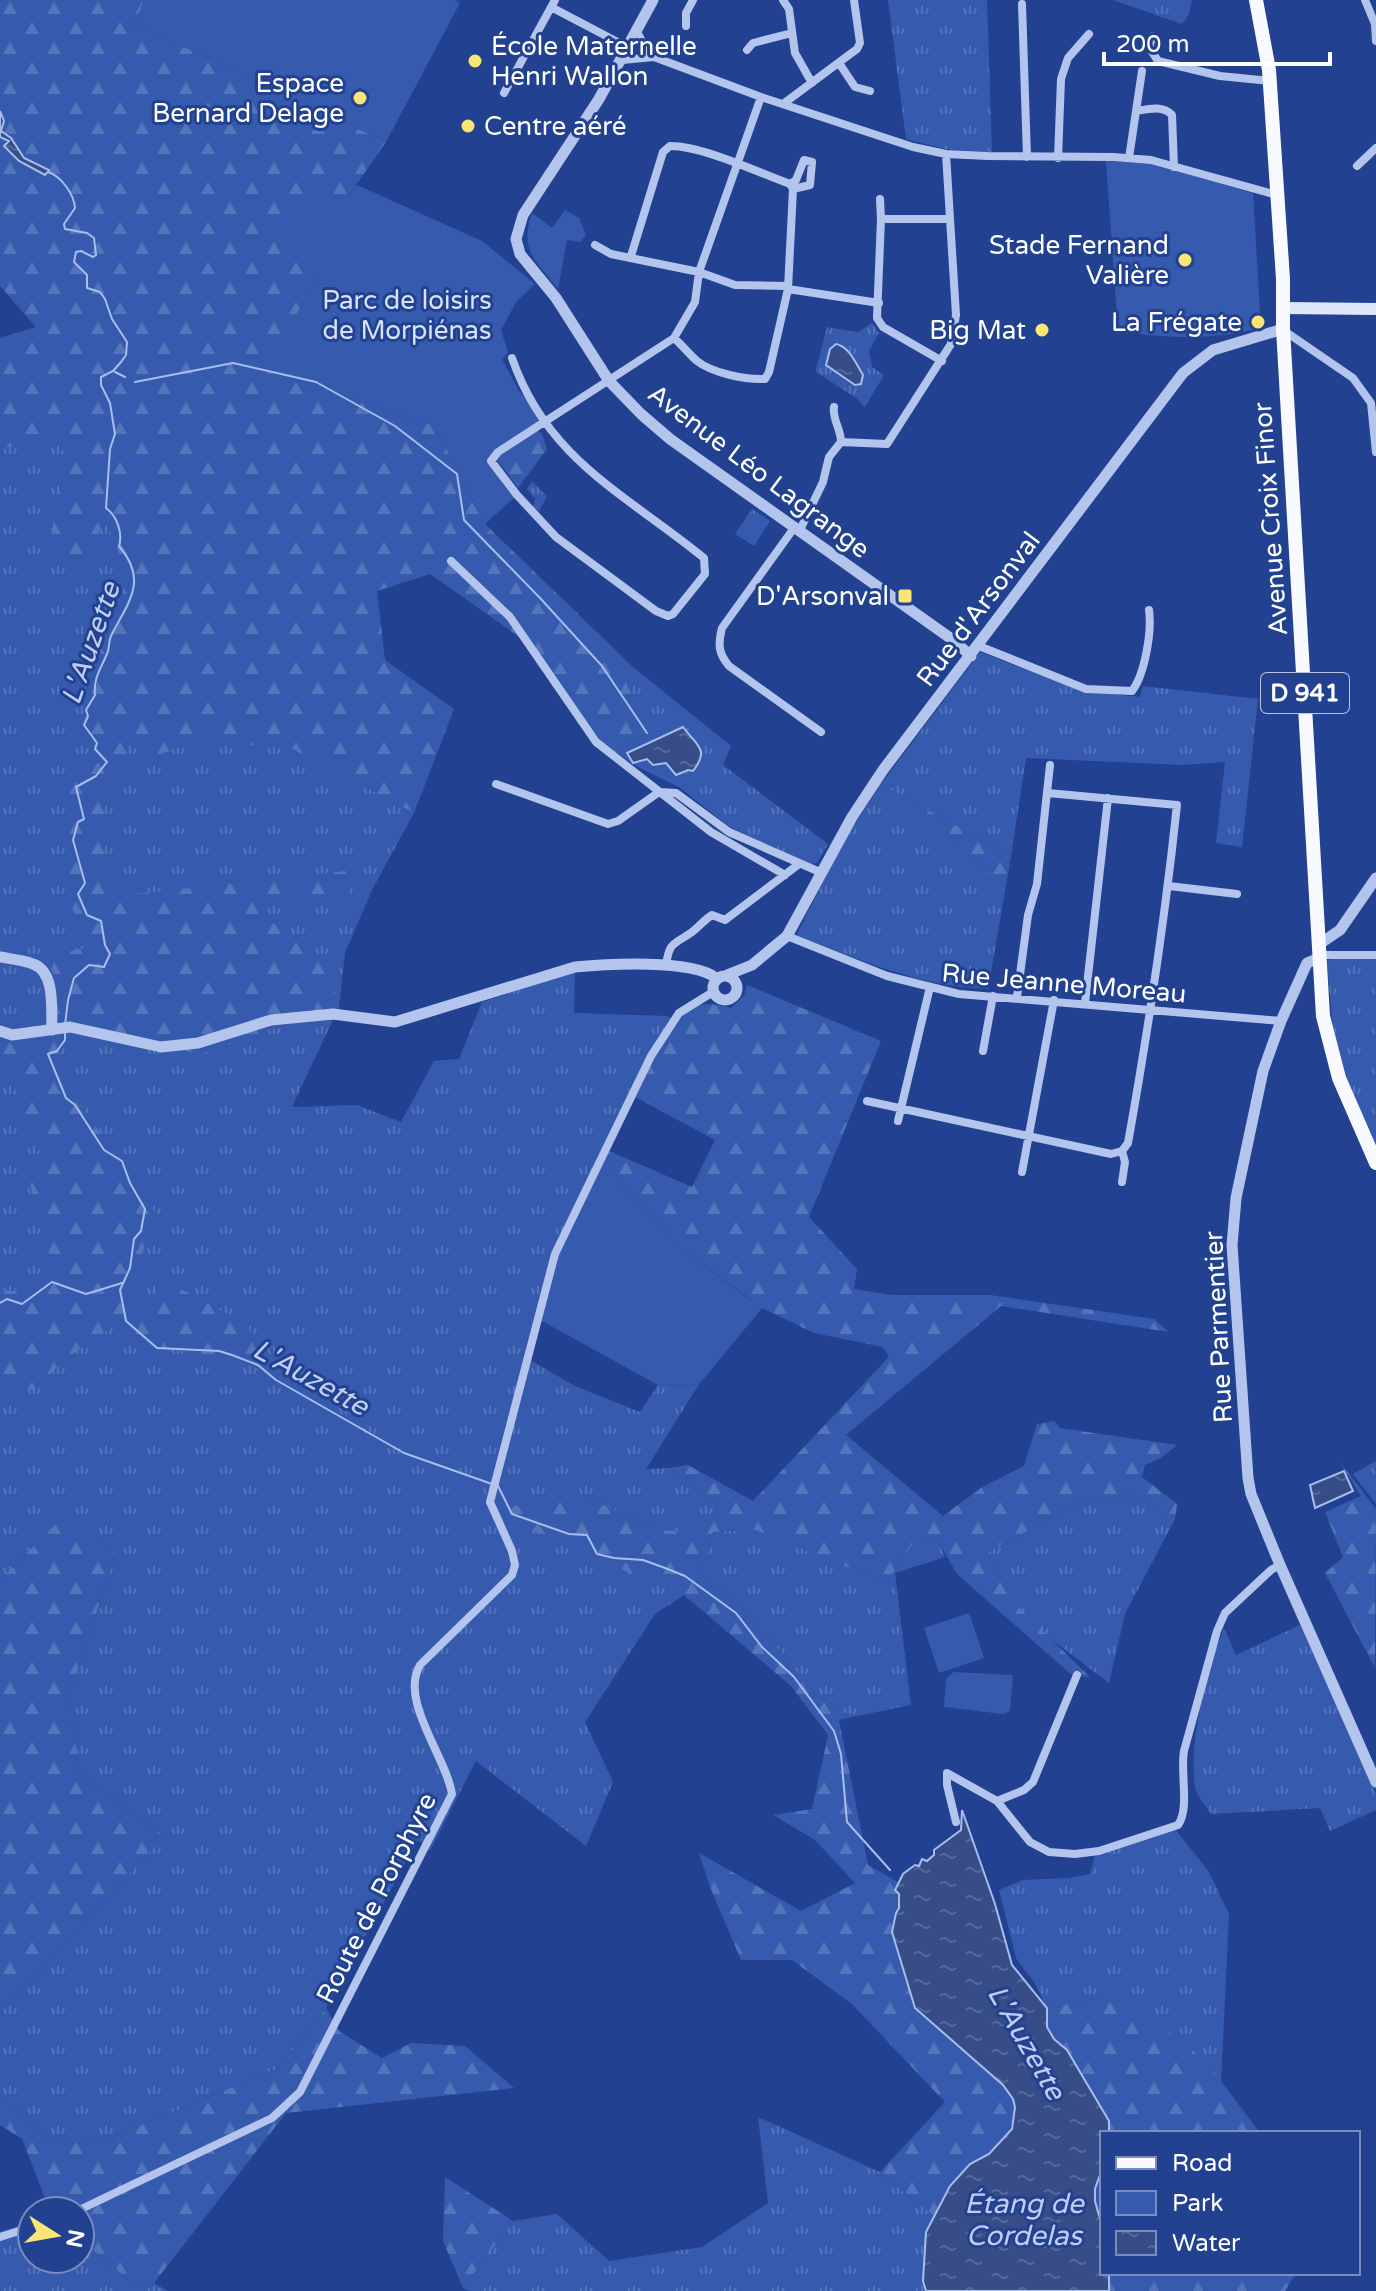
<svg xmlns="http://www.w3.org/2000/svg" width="1376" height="2291" font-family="'Varela Round',sans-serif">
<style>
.grass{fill:url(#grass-tufts)}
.forest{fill:url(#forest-firs)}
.park{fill:#365bae}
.water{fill:url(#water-ripples);stroke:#a7bdee;stroke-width:2}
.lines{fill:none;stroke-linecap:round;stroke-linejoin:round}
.stream{stroke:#a7bdee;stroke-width:2}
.minor{stroke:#b3c5ed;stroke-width:8}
.tertiary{stroke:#b3c5ed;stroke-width:11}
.secondary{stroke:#dfe7fa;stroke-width:12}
.primary{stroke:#f9faff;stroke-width:14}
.poi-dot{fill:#f9e675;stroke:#224291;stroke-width:3}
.labels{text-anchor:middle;stroke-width:6;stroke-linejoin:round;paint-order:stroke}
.shield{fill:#224291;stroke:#bdc6de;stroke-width:2}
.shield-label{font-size:24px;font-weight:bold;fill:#fff}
.poi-label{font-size:26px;fill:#fff;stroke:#224291;text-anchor:end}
.park-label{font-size:26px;fill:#d8e2f9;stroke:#224291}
.street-label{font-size:26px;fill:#fff;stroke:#224291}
.water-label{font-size:28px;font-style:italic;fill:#bfcff3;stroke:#224291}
</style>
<defs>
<pattern id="grass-tufts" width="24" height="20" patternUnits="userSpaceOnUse" patternTransform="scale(2)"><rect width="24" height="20" fill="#365bae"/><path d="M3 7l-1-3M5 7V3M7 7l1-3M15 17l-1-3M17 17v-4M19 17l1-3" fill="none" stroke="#5474ba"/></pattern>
<pattern id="forest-firs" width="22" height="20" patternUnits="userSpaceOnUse" patternTransform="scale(2)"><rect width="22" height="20" fill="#365bae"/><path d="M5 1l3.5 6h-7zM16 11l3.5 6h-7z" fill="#5474ba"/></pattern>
<pattern id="water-ripples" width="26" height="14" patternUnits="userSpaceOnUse" patternTransform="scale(2)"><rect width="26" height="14" fill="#364d88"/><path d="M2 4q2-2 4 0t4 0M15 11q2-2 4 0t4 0" fill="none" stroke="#54689a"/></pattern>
</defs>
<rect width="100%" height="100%" fill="#224291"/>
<!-- grass -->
<path class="grass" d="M888,0H987L992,152L946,149L906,139Z
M1113,0H1192L1189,14L1182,24Z
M872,323L879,333L869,351L872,367L884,375L865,407L856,398L816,372V369L827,327L858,332Z
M0,401L71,414L98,533L102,510L214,686L414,813L372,890L345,953L339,1007L292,1107L357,1105L401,1122L434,1061L459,1059L482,1002L575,972L574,1013L667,1016L677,1021L650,1063L560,1249L530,1360L575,1386L640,1412L658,1385L699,1384L646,1469L670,1468L719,1505L713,1518L678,1532L659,1530L580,1494L528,1512L496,1497L670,1591L585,1722L613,1782L586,1846L476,1761L430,1851L418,1840L326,2008L278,2068L96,2144L47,2140L0,2095V2013L164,1836L80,1774L68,1698L116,1554L65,1516L0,1580Z
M532,481L547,496L539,511L533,507L535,499L527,489Z
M752,509L770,521L754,546L735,534Z
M980,652L1082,691L1140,697L1143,686L1258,699L1242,847L1216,843L1225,762L1184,765L1026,758L1011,856L886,787L1006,886L988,989C920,987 859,959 796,936L841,845L881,784Z
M633,667L731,746L723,765L828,844L817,863L811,864L762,844L727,825L679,787L638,767L614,751L648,733L626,688Z
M1332,958H1376V1149L1335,1052L1327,961Z
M1376,1461V1504L1353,1474Z
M1128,1495L1175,1519L1125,1614L1109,1683L1047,1636L1007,1597L988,1552L1077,1504Z
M756,1529L886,1583L914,1542L939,1543L945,1557L895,1573L911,1705L852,1717L813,1693L783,1654L734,1601L699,1574L713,1532Z
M1300,1625L1376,1794V1810L1330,1831L1320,1808L1211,1814C1206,1806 1197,1797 1195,1787C1188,1745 1207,1668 1224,1628L1236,1655Z
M1175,1829L1209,1872L1229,1914L1221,2083L1212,2069L1101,1998L1047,2008L1034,1982L1016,1958L999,1890L1023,1880L1069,1878L1090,1874L1095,1856Z
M758,2117L880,2172L935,2217C925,2234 920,2272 926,2291H470L463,2288L513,2221L557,2214L609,2261L702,2247L768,2203Z
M32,2221V2259H80V2239L129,2280L154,2283L168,2291H0V2232Z"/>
<!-- forest -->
<path class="forest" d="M0,0H144L135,25L254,78L386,142L347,198L278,245L323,271L264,370L435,426L485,524L633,667L627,688L648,733L610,753L518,636L430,574L377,591L385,660L454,709L414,813L291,748L197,741L155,756L129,744L104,800V859L116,896L346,871L351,896L261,902L268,919L335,970V1007L199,1055L162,1043L60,1023L51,955L92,947L66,896L70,786L96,761L81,725L91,680L105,641L121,609L125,569L103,512L95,551L67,561L48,553L66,455L47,430L0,451V338L36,327L0,286Z
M536,430L542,434L547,449L518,488L497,460L500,453Z
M881,784L1011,856L1006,886Z
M747,985L881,1041L809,1217L857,1269L854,1289L892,1295H990L1154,1319L1169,1332L1001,1306L846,1435L943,1516L981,1488L1024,1466L1037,1424L1054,1421L1060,1428L1177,1445L1161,1458L1145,1465L1142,1477L1177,1504L1175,1519L1128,1495L1077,1504L988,1552L1008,1597L1090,1677L1073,1676L957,1574L939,1543L914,1542L886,1583L756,1530L713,1532L699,1574L734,1601L783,1654L813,1693L852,1717L839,1720L868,1865L899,1883L895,1889L899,1893C899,1906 896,1914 893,1926L982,2064L1010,2094L1015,2107L1009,2133L989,2154L970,2164L950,2185L935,2217L880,2172L945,2102L852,2004L792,1960H741L710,1887L699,1853L801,1911L855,1883L815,1840L773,1815L812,1809L828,1735L791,1686L684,1595L655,1614L669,1590L499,1516L495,1497L528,1511L536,1497L580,1494L659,1530L678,1531L679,1513L713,1518L719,1505L670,1468L688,1465L753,1501L889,1357L883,1347L814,1333L762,1308L699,1384L752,1300L681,1249L612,1172L607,1150L692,1187L715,1140L635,1097C646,1072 668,1020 693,1007C705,1001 719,1005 731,1008L744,996Z
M0,1028L19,1043L42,1034L59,1042L58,1059L63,1079L155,1212L128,1302L140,1310L166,1281L246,1324L267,1363L145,1346L115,1325L64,1360L34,1390L0,1388V1290L14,1291L53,1267L30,1185L40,1151L21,1133L14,1078L0,1073Z
M1338,1459L1376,1509L1375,1668L1325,1573L1343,1557L1325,1512L1361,1496Z
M65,1515L116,1554L68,1698L80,1774L164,1836L0,2013V1580Z
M1101,1998L1179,2037L1212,2069L1260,2133H1109V2121L1084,2078L1068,2050L1054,2039L1047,2027V2008Z
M326,2008L339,2031L382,2058L411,2043L465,2046L514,2088L286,2113L154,2283L129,2280L80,2239V2211H50L22,2139L0,2125V2095L47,2140L96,2144L278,2068Z
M1102,2169V2226C1093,2204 1094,2190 1102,2169Z
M445,2177L513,2221L463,2288L443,2241Z
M1109,2273H1296L1285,2291H1109Z"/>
<!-- park -->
<path class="park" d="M144,0H455L460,3L386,142L254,78L135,25Z
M1106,161L1152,164L1253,193L1261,328C1215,340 1165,339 1118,331Z
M357,185L482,241L535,284L516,302L501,330L508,352L502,359L519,391L545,421L491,460L517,495L485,524L435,426L263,370L322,272L278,246L298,212L320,195L347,198Z
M565,210L579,218L586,235L580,242L567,240L558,289C536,260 519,252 532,213L552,228Z
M607,1150L612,1172L681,1249L762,1308L699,1384L658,1385L540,1320L560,1249Z
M969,1613L984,1658L939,1673L924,1628Z
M953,1672L1013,1675L1010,1711L1003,1714L944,1707L946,1679Z"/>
<!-- water -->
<path class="water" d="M0,111L4,121L1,131L11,138L24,158L49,170L45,175L19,161L4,146L9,141L0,137Z
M836,344C850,347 856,364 863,375L861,384L855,385L826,365L830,349Z
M683,727C697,746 710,749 693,771L688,770L676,775L666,763L653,765L647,759L633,763L627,753Z
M1344,1471L1353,1491L1315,1508L1310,1485Z
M962,1810L995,1904L1012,1965L1047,2008V2027L1054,2039L1067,2050L1109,2121V2133H1102V2169L1095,2189V2201L1102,2226V2273H1109V2291H926L923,2281L926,2232L950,2186L970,2164L989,2154L1012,2129L1015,2107L1013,2099L1003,2085L915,2008L892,1932L896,1913L899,1908V1894L895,1890L903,1874L915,1865L919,1866L922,1859L927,1861L934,1855V1850L961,1830Z"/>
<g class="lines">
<!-- stream -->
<path class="stream" d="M48,172C61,176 74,194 75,208L64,224L65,229L87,233L94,238L96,255L93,257L81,251L76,252L74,262L87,275V288L100,292L105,299L112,319L127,342L126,355L121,362L113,371L101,377V385L110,403L115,434L110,449L106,508C117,516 123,533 119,546C149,581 128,602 111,636C108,642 110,648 107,654C101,668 93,679 95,695L86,710L88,716L84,725L97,743L95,749L107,762L96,776L76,787L84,819L78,822L73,840L85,883L78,894L87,915L101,921L105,945L110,954L104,967L89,965L74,978L68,1000L65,1025
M115,372L125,377
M135,382L233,363L316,382L395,426L457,474L464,520L540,598L602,666L647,733
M65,1031V1040L57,1051L48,1054L66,1098L75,1105L104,1150L122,1161L130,1183L145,1209L141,1231L134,1239L130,1268L120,1290L126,1321L157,1348L219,1351L232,1355L258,1365L276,1380L404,1453L492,1484
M0,1303L7,1299L22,1304L52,1282L86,1294L122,1283
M498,1486L512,1514L569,1534L587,1535L597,1554L614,1558L643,1560L665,1568L685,1576L736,1613L762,1647L794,1677L834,1731L841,1754L847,1822L890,1870"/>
<!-- minor -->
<path class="minor" d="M783,0L789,9L795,53L812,83
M1365,0L1375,24L1376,41
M1022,4L1027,157
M551,7L629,48
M686,26V13L693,0
M637,32L645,47L654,57L761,97L913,147L946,154L988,156L1113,157L1151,160L1277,195
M1153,36L1149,47L1158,61L1220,76L1270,81
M747,50L753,43L792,33
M622,60L654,57
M839,63L855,87L870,91
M504,93L555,0
M783,104L857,49L860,43L854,0
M1137,111C1148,109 1163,105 1172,115L1174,167
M1058,158L1061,79L1068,58L1089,34
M1129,158L1142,71
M1357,166L1376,148
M790,184L796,180L804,160L812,162L810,185L793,189
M880,199L881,219
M595,245L611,254L699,272L735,285L788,286
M631,256L663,152L670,146C703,146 757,172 790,184L793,189L788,289L769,372L765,379C746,380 712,373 697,361C689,354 682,345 674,338
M788,289L879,303
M1283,330L1353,378L1371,403L1376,452
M512,358C547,460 627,495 704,558L705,574L673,614L668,616L656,611L556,537L517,495L491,461L498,452L674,338L695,302L699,272L761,97
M942,361L883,327L877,318L881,219H950
M834,407C832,419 841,429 841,442
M794,528L722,628C718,644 718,653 729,666L821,732
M799,532L823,482L829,457L841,442L887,444L951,344L956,315L946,154
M451,561L510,617L596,742L711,832L785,875
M979,646L1086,689L1132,691C1145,674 1152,631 1149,610
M496,784L608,824L618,821L659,792
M660,792L676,793L729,832L822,873
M1169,886L1237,894
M787,936L887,976L959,994L1281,1021
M1319,955H1376
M666,966C669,941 674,945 692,932C699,927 704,920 712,915L725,920L799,864
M1017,997L1028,915L1037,884L1050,765
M1085,1003L1108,798
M983,1051L993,996
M867,1101L1111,1154L1122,1151L1128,1143C1148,1031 1165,918 1177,805L1048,793
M898,1121L930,987
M1022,1172L1054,1000
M1122,1182L1125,1162L1122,1151
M997,1801L1024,1790L1033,1782L1077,1675
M956,1822L947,1785V1773L997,1801L1030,1842L1049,1852L1075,1854L1099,1851L1178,1825C1190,1809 1180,1772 1184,1751L1217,1631L1225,1613L1271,1570L1280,1565
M77,2211L272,2118L300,2092L452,1794C446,1756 399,1701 420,1665L512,1575L515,1565L512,1551L490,1502L555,1254L651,1056L679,1013L713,992
M0,2237L32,2227"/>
<!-- tertiary -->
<path class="tertiary" d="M653,0L599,99L523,215L516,239L520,254L556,298L609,381L641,414L670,439L953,640L971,656
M1318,945L1340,930L1376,878
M0,957C11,959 23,960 33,964C56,972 51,1010 52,1030
M1319,958L1307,963L1281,1021L1263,1071L1236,1198L1232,1245L1248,1478L1251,1494L1280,1565L1376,1782
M727,975L752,965L787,936L852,817L883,770L1183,373L1213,350L1283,329
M713 988a12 12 0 1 1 24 0a12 12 0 1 1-24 0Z
M0,1031L12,1035L70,1027L161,1047L198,1043L271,1020L333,1014L395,1022L575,967C607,964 692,959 716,978"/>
<!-- secondary -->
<path class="secondary" d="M1283,308L1376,309"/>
<!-- primary -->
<path class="primary" d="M1256,0L1269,70L1283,279V329L1323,1016L1339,1078L1376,1163"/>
</g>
<!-- markers -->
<g class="poi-dot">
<circle cx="475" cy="61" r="8"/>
<circle cx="360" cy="98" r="8"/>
<circle cx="468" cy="126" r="8"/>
<circle cx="1185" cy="260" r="8"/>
<circle cx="1258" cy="322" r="8"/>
<circle cx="1042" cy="330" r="8"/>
<rect x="897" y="588" width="16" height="16" rx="4"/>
</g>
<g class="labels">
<!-- shield labels -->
<rect class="shield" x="1261" y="673" width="88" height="40" rx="6"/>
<g class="shield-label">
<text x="1305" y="701">D 941</text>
</g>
<!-- poi labels -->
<g class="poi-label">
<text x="491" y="55" text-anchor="start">École Maternelle<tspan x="491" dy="30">Henri Wallon</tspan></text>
<text x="344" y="92">Espace<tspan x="344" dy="30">Bernard Delage</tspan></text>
<text x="484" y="135" text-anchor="start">Centre aéré</text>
<text x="1169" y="254">Stade Fernand<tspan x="1169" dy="30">Valière</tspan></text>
<text x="1242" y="331">La Frégate</text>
<text x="1026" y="339">Big Mat</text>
<text x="889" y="605">D'Arsonval</text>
</g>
<!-- park labels -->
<g class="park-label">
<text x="407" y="309">Parc de loisirs<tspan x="407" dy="30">de Morpiénas</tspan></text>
</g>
<!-- street labels -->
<g class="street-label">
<text transform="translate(759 471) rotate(37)" y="9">Avenue Léo Lagrange</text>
<text transform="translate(1270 519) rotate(-94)" y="9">Avenue Croix Finor</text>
<text transform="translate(978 609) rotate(-53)" y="9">Rue d'Arsonval</text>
<text transform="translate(1064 983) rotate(5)" y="9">Rue Jeanne Moreau</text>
<text transform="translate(1218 1327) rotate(-93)" y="9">Rue Parmentier</text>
<text transform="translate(376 1898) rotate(-63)" y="9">Route de Porphyre</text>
</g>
<!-- water labels -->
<g class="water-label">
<text transform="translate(90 643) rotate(-71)" y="10">L'Auzette</text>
<text transform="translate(311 1377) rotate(29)" y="10">L'Auzette</text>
<text transform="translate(1027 2042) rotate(60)" y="10">L'Auzette</text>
<text x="1024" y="2213">Étang de<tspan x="1024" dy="32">Cordelas</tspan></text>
</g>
</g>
<!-- legend -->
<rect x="1100" y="2131" width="260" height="144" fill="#224291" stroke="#7a8ebd" stroke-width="2"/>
<rect x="1116" y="2157" width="40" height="12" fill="#f9faff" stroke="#7a8ebd" stroke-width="2"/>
<text x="1172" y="2171" font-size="24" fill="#ffffff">Road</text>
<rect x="1116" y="2191" width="40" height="24" fill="#365bae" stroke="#7a8ebd" stroke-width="2"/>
<text x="1172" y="2211" font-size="24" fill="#ffffff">Park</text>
<rect x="1116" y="2231" width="40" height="24" fill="url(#water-ripples)" stroke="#7a8ebd" stroke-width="2"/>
<text x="1172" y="2251" font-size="24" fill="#ffffff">Water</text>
<!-- north arrow -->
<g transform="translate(56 2235) rotate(101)"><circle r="38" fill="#224291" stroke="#7a8ebd" stroke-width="2"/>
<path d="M0-6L14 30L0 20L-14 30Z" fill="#f9e675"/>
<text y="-12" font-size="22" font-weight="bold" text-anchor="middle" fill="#ffffff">N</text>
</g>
<!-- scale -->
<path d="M1104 52v12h226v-12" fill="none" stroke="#ffffff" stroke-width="4"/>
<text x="1116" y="52" font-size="24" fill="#ffffff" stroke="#224291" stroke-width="6" paint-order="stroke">200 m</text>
</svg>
